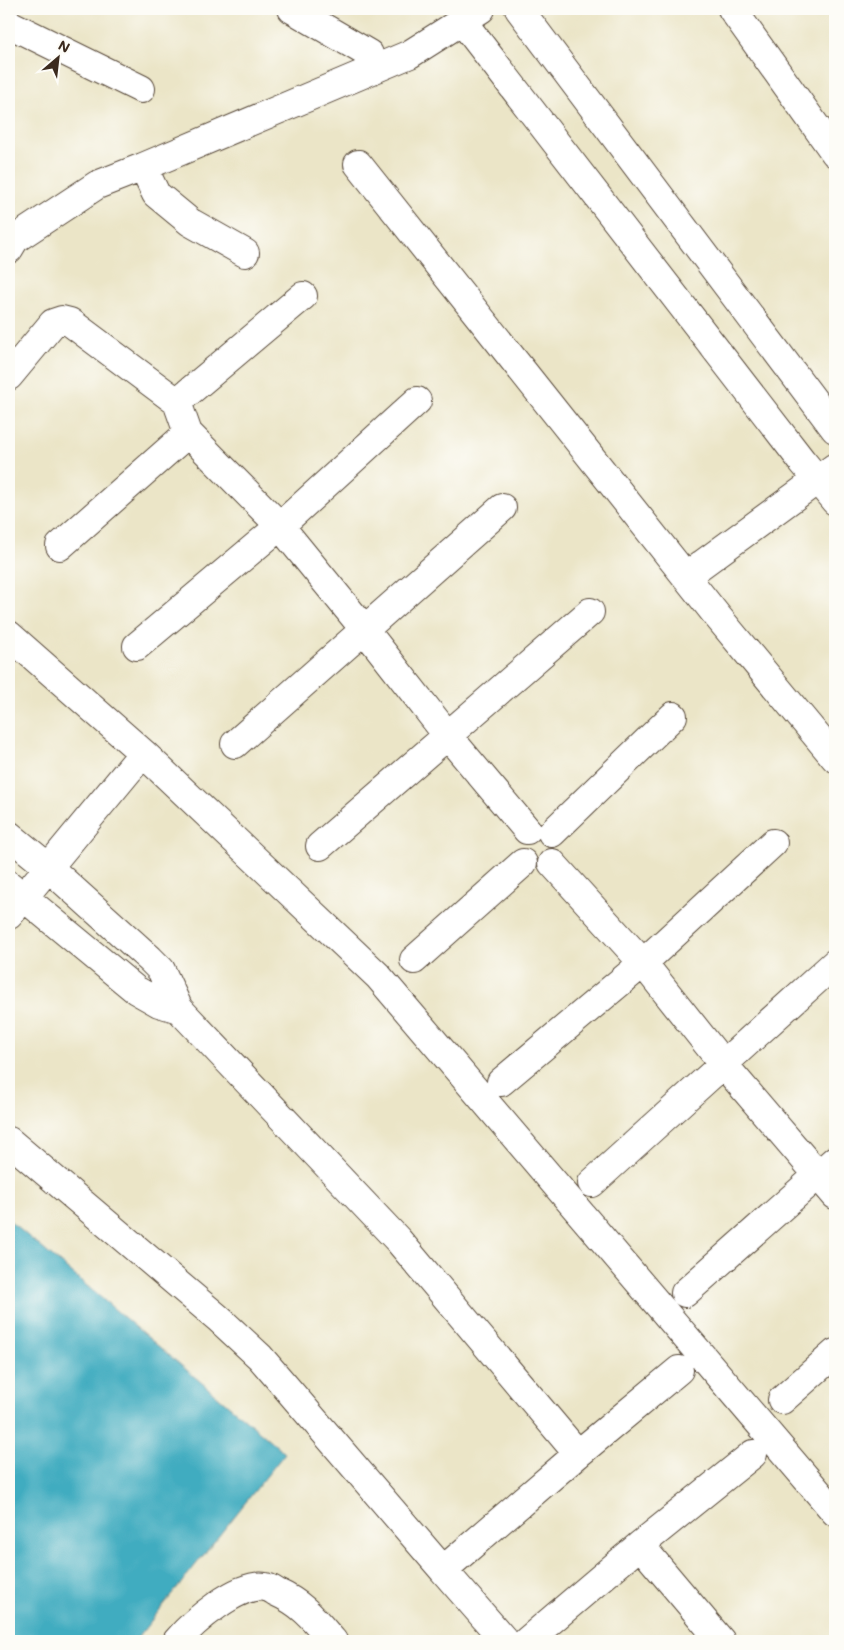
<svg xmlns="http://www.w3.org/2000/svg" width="844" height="1650" font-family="Mali,sans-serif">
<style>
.water{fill:#41acc0;stroke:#3e6b6f}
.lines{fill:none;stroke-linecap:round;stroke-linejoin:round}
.minor-casing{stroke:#554637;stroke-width:30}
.minor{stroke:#fff;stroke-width:28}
</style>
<rect width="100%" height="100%" fill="#fdfcf7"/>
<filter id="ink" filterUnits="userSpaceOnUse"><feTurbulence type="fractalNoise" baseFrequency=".02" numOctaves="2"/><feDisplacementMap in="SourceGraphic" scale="10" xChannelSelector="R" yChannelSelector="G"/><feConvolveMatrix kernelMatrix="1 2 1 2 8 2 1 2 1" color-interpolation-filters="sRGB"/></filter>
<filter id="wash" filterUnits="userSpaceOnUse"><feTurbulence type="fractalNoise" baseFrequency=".0096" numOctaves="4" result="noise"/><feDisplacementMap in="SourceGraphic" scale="20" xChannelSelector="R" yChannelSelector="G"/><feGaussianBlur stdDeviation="1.12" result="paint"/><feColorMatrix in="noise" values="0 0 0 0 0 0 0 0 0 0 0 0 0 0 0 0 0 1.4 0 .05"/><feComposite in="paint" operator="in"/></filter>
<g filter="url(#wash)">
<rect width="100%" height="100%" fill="#ebe5c7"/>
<!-- water -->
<path class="water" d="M9,1220L285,1453L135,1641H9Z"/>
</g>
<g filter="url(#ink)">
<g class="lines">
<!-- minor casing -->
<g class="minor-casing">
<path id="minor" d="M292,9L369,54
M519,9L835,429
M732,9L835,153
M462,21L802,461L835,501
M9,24L141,89
M358,164L718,617L835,758
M143,167L156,194L190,222L245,253
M9,249L15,239L97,185L143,167L410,54L481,9
M9,376L53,323L62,320L70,322L177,402L303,296
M177,402L188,433L280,526L365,630L448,736L527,830
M60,546L188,433
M686,576L835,467
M9,635L143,753L378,976L835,1512
M137,646L280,526L417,401
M235,744L502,508
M552,833L673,716
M9,835L48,867L150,959L161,970L179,1009L398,1240L578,1454
M320,846L590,612
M552,863L643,963L724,1065L835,1195
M9,885L136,990L159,1003L179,1009
M9,915L143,753
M414,960L523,863
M501,1082L643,963L773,843
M9,1141L218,1318L260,1357L443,1570L578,1454L679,1370
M592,1183L835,963
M685,1293L835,1160
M782,1400L835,1353
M640,1545L721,1641
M443,1570L505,1641
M177,1641C193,1622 239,1582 265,1587C269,1587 273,1590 276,1592C303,1604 314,1619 333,1641
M527,1641L640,1545L753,1454"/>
</g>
<!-- minor -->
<use href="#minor" class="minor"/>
</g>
</g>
<!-- margin -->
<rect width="844" height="1650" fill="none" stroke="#fdfcf7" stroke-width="30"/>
<!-- north arrow -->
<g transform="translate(58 58) rotate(28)" stroke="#fdfcf7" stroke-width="4" paint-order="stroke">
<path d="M0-4L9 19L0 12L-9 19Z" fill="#3b2a1e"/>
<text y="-8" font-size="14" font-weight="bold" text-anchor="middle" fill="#3b2a1e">N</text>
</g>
</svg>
